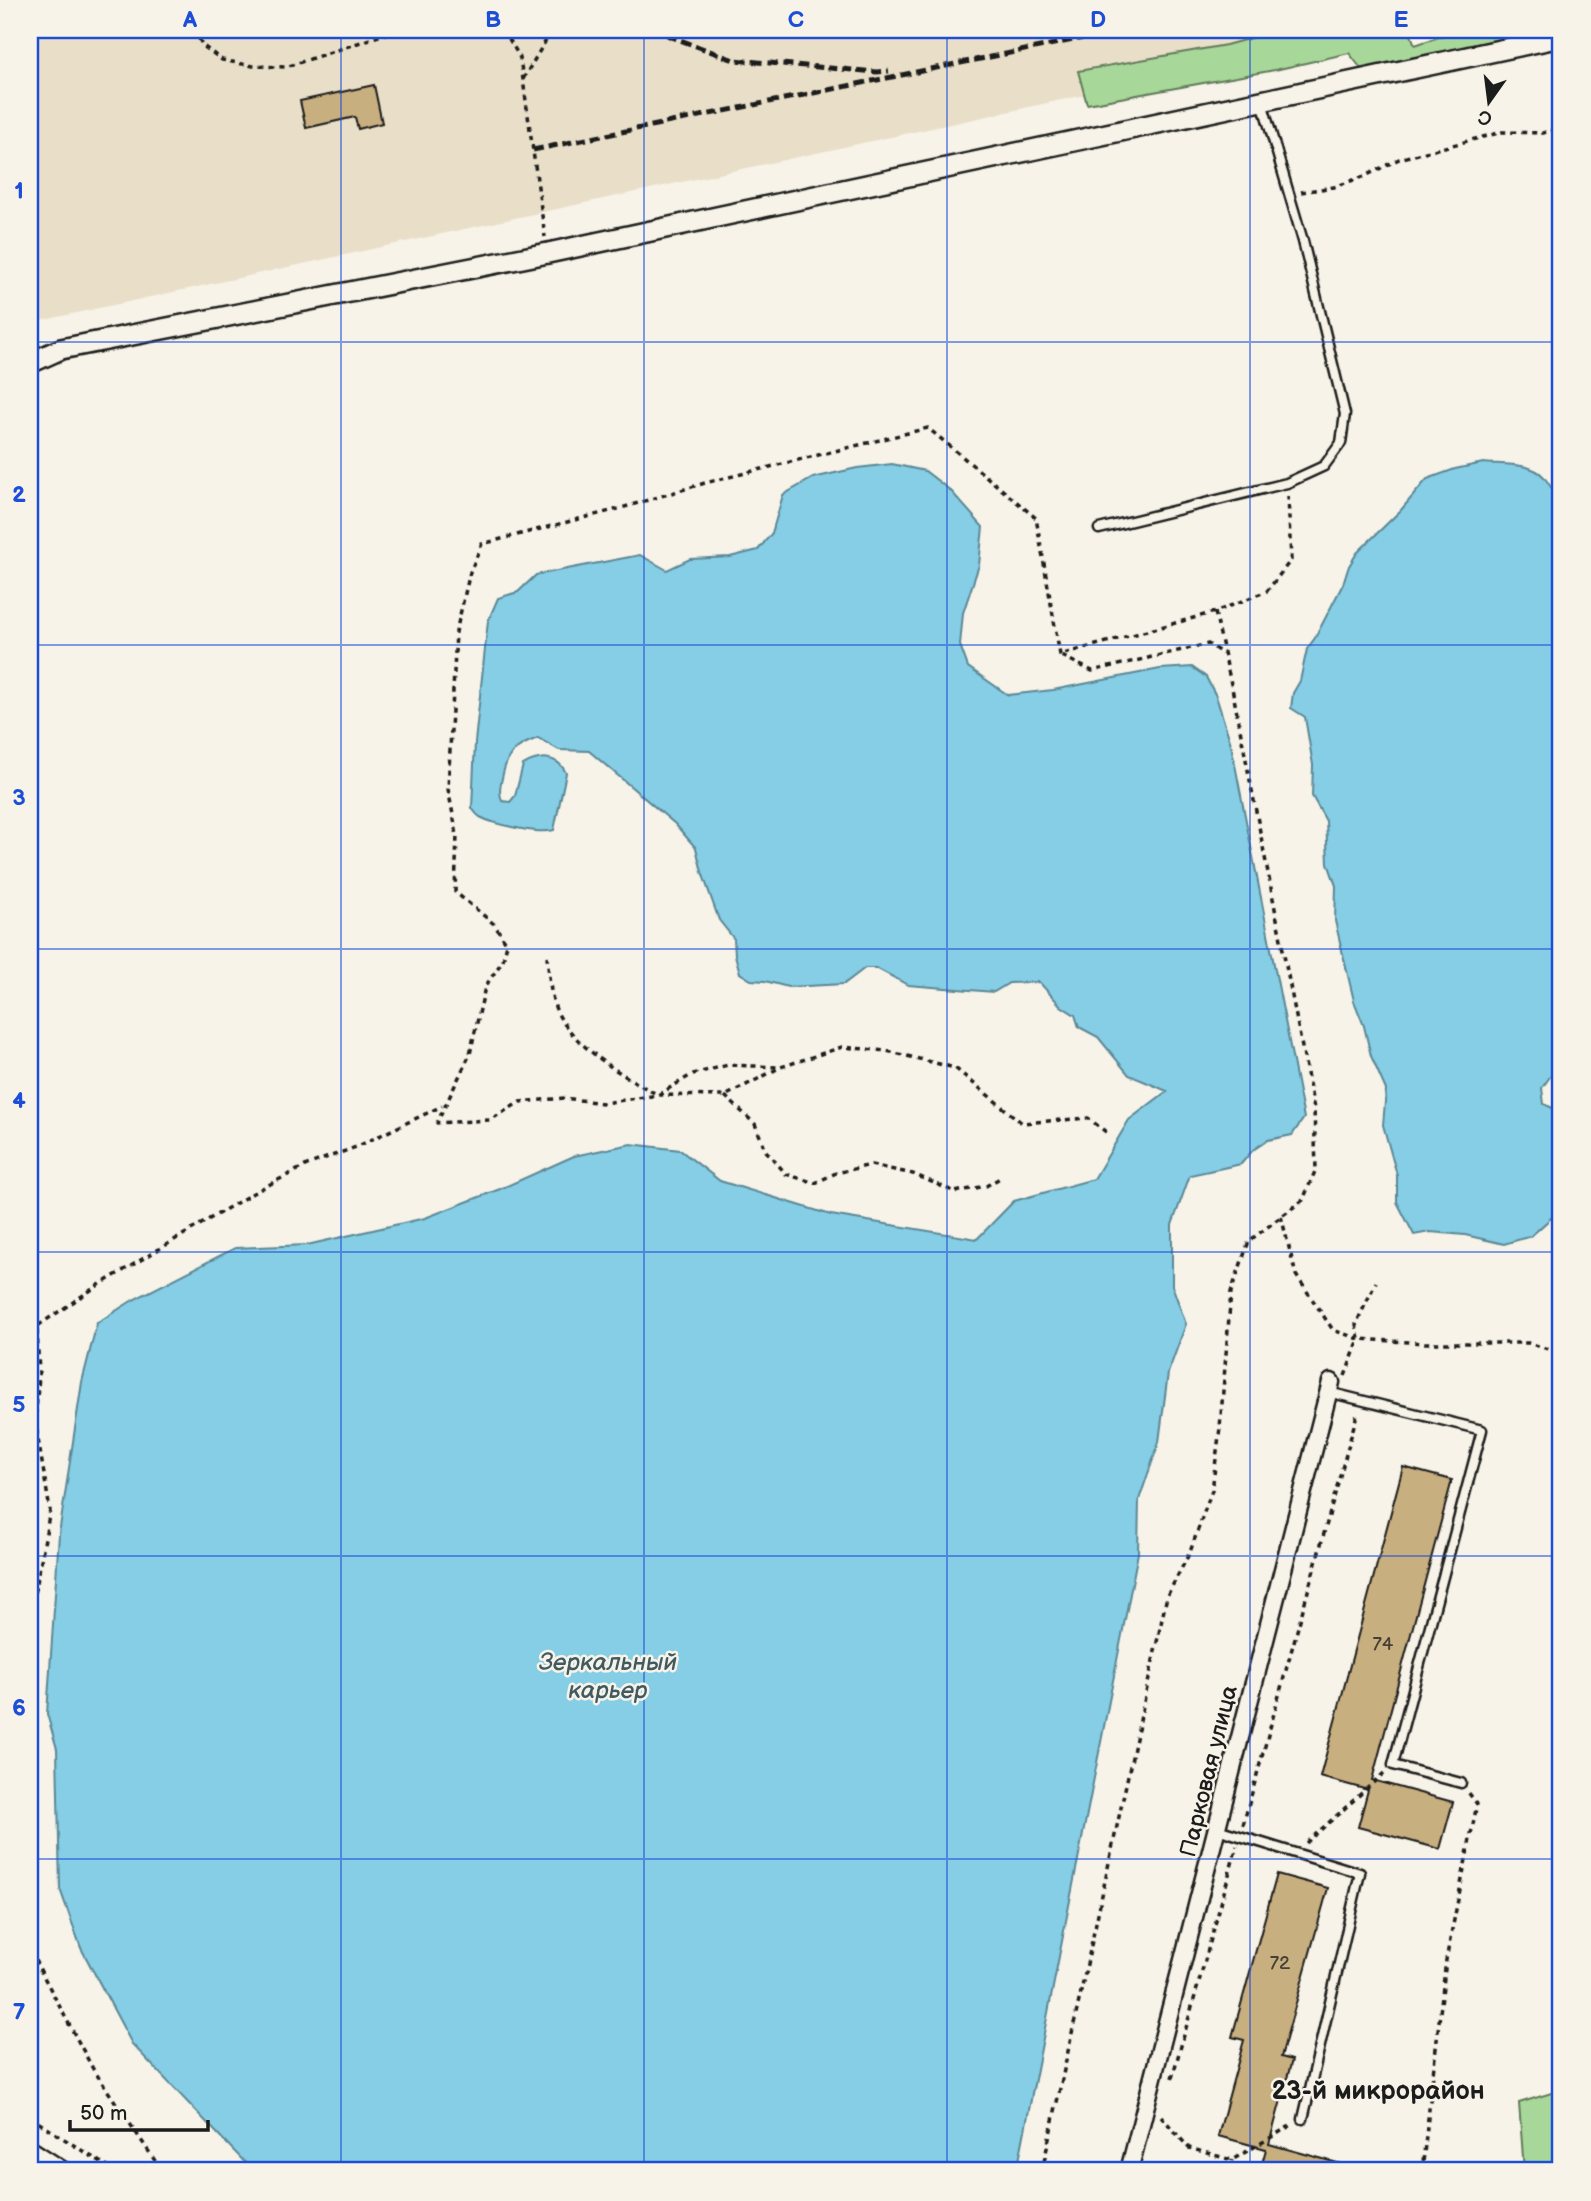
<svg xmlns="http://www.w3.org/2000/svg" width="1591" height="2201" font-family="'Balsamiq Sans',sans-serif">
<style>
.built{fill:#e9dfc8}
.green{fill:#a7d899;stroke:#627a5a;stroke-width:2}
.water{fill:#85cee5;stroke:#5b8795;stroke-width:2}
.building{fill:#c8af7f;stroke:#1c1c1c;stroke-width:2}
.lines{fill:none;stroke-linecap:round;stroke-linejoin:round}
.service-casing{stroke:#1c1c1c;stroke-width:13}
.minor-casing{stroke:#1c1c1c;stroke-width:21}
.tertiary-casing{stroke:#1c1c1c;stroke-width:24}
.path{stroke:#1c1c1c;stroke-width:3.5;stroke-dasharray:5 5;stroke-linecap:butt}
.service{stroke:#f7f3e8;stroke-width:8}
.minor{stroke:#f7f3e8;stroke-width:16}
.tertiary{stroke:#f7f3e8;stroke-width:19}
.rail{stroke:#1c1c1c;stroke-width:5;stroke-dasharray:10 5;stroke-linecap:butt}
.grid{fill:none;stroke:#1d4ed8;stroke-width:2;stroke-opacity:0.55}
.labels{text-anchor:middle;stroke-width:5;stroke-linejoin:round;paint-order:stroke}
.number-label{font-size:19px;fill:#474135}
.street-label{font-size:23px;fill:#1c1c1c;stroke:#f7f3e8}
.water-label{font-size:24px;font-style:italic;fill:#415a62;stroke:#f7f3e8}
.quarter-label{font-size:26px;font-weight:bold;fill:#1c1c1c;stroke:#f7f3e8}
.neatline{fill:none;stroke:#1d4ed8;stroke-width:2.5}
.grid-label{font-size:23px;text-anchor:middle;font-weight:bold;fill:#1d4ed8}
</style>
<rect width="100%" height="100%" fill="#f7f3e8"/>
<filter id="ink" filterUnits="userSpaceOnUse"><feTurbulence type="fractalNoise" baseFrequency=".0143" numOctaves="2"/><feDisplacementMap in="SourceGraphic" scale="14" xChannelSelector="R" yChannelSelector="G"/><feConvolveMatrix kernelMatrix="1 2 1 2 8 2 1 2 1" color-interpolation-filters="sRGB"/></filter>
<g filter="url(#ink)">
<!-- built -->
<path class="built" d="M30,30H1385L30,323Z"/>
<!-- green -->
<path class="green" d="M1281,30H1409L1415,45L1460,30H1508L1501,32L1502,49L1370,80L1349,53L1275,70L1087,104L1078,71L1226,45Z
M1561,2090V2171H1524L1519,2103Z"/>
<!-- water -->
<path class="water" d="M1483,463C1502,465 1531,462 1544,477C1550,485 1555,494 1561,501V1071L1552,1074L1542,1088L1544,1104L1561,1112V1209L1531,1236L1504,1244L1465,1235L1430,1232L1414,1235L1397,1202V1175L1383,1125L1386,1090L1371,1056L1364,1026L1354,1001L1335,921L1336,886L1328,863L1326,821L1312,796L1313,765L1305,717L1291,708L1293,693L1300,681L1307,649L1315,638L1343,584L1349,566L1357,553L1401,510L1427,479L1455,469Z
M892,464L925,471L951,491L983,527L979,565L963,613L960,645L968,667L1008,695L1053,690L1160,669L1192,667L1206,677L1216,696L1231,744L1304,1118L1292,1135L1268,1140L1253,1150L1241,1164L1190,1175L1172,1225V1285L1186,1324L1168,1373L1159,1442L1139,1500L1138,1553L1018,2166L1014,2171H253L132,2044L81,1948L60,1889L57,1749L47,1714L59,1534L82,1382L97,1323L133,1300L235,1248L307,1245L425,1218L500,1189L574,1156L631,1144L680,1150L720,1181L831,1215L977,1239L1014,1201L1094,1179L1129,1120L1167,1091L1129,1075L1098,1037L1079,1027L1075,1015L1061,1006L1039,982L1009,983L994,992L908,985L876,968H865L844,984L788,987L765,981L751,980L740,973L735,955L734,939L719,920L702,872L696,848L675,824L589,751L559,750L538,738C514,747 507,753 502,778C500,787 499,793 502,801L510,802L515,796L523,765C539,756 557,754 566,773L554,830C540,835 493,824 480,817C477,815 474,811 472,808L475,742L488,621L498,598L518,592L536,575L640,555L667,570L690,559L730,557L758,550L772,533L783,495L813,478L857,468Z"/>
<!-- building -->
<path class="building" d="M374,85L382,123L358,129L355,117L306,128L300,101Z
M1403,1467L1452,1480L1372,1780L1453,1802L1440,1849L1358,1827L1368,1790L1320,1777Z
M1277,1874L1328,1888L1281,2057L1292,2060L1269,2144L1352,2167L1351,2171H1260L1266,2149L1218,2136L1244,2040L1232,2037Z"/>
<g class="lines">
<!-- service casing -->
<g class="service-casing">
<path id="service" d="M1099,529L1287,483L1324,466L1341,443L1345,414L1303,241L1262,102
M1328,1392L1482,1430L1393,1765L1461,1783
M1217,1829L1360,1873L1303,2119"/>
</g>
<!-- minor casing -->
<g class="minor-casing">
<path id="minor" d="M1129,2171L1331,1382"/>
</g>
<!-- tertiary casing -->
<g class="tertiary-casing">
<path id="tertiary" d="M30,363L61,349L548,253L1561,37
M30,2151L61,2171"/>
</g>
<!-- path -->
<path class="path" d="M194,30L203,46L222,60L253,66L286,67L397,30
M504,30L520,58L545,237
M523,79L552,30
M1301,192L1334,187L1365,176L1399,159L1502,132L1543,133L1561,127
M1062,656L1092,671L1208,644L1223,654
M547,956C549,974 550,998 558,1014C578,1050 624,1076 658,1095L693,1074L728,1065L779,1067
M725,1096L755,1124L766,1151L786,1174L815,1183L836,1173L871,1165L913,1174L955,1192L986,1186L1000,1178
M1106,1132L1088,1118L1022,1123L955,1068L887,1051L842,1047L781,1067L725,1096L658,1095L603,1103L564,1098L520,1102L490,1120L437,1123L470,1054L485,987L503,960L507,944L494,924L455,892L457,835L448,789L456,632L470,572L482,544L618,509L705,483L928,428L1036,518L1060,655L1215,612
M1281,1216L1296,1275L1333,1330L1359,1339L1425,1343H1528L1561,1353
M30,1331L94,1288L253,1193L307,1165L356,1147L442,1106
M1345,1376L1359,1339L1356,1324L1376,1282
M30,1622L50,1510L35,1421L39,1376L37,1327
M1243,1825L1358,1411
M1306,1843L1384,1773
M30,1951L93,2069L162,2171
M1172,2078L1237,1846
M1161,2116L1189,2148L1232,2160L1292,2125
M30,2117L114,2171
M1042,2171L1167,1596L1190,1552L1212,1490L1220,1428L1231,1292L1249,1241L1303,1200L1316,1169L1314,1109L1233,693L1215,612L1267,591L1291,560L1288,496
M1229,2171L1232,2160
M1422,2171L1446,1960L1477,1804L1468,1792"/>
<!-- service -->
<use href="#service" class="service"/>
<!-- minor -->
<use href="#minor" class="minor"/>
<!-- tertiary -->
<use href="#tertiary" class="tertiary"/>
<!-- rail -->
<path class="rail" d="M653,30L734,60L877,72L889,71
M533,150L1123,30"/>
</g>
</g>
<!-- grid -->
<path class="grid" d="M341,30V2171M644,30V2171M947,30V2171M1250,30V2171M30,342H1561M30,645H1561M30,949H1561M30,1252H1561M30,1556H1561M30,1859H1561"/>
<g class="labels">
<!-- number labels -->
<g class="number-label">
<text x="1383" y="1650">74</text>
<text x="1280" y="1969">72</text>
</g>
<!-- street labels -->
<g class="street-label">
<text transform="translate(1208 1771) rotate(-76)" y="8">Парковая улица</text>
</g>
<!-- water labels -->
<g class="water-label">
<text x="608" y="1670">Зеркальный<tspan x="608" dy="28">карьер</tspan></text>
</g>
<!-- quarter labels -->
<g class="quarter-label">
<text x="1378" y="2099">23-й микрорайон</text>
</g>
</g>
<!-- margin -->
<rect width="1591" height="2201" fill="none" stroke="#f7f3e8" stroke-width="77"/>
<!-- north arrow -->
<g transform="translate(1489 102) rotate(194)" stroke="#f7f3e8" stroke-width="5" paint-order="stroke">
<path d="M0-5L12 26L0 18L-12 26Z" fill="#1c1c1c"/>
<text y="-10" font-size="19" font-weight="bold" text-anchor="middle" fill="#1c1c1c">С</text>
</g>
<!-- scale -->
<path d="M70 2120v10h138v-10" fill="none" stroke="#1c1c1c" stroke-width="3.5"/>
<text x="80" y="2120" font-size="21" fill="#1c1c1c" stroke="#f7f3e8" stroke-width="5" paint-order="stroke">50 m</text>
<rect x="38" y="38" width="1514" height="2124" class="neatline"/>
<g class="grid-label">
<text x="190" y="27">A</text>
<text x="493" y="27">B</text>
<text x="796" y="27">C</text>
<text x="1098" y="27">D</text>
<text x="1401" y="27">E</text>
<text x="19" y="198">1</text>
<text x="19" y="502">2</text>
<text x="19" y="805">3</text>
<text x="19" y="1108">4</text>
<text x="19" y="1412">5</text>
<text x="19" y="1715">6</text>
<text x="19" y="2019">7</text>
</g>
</svg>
